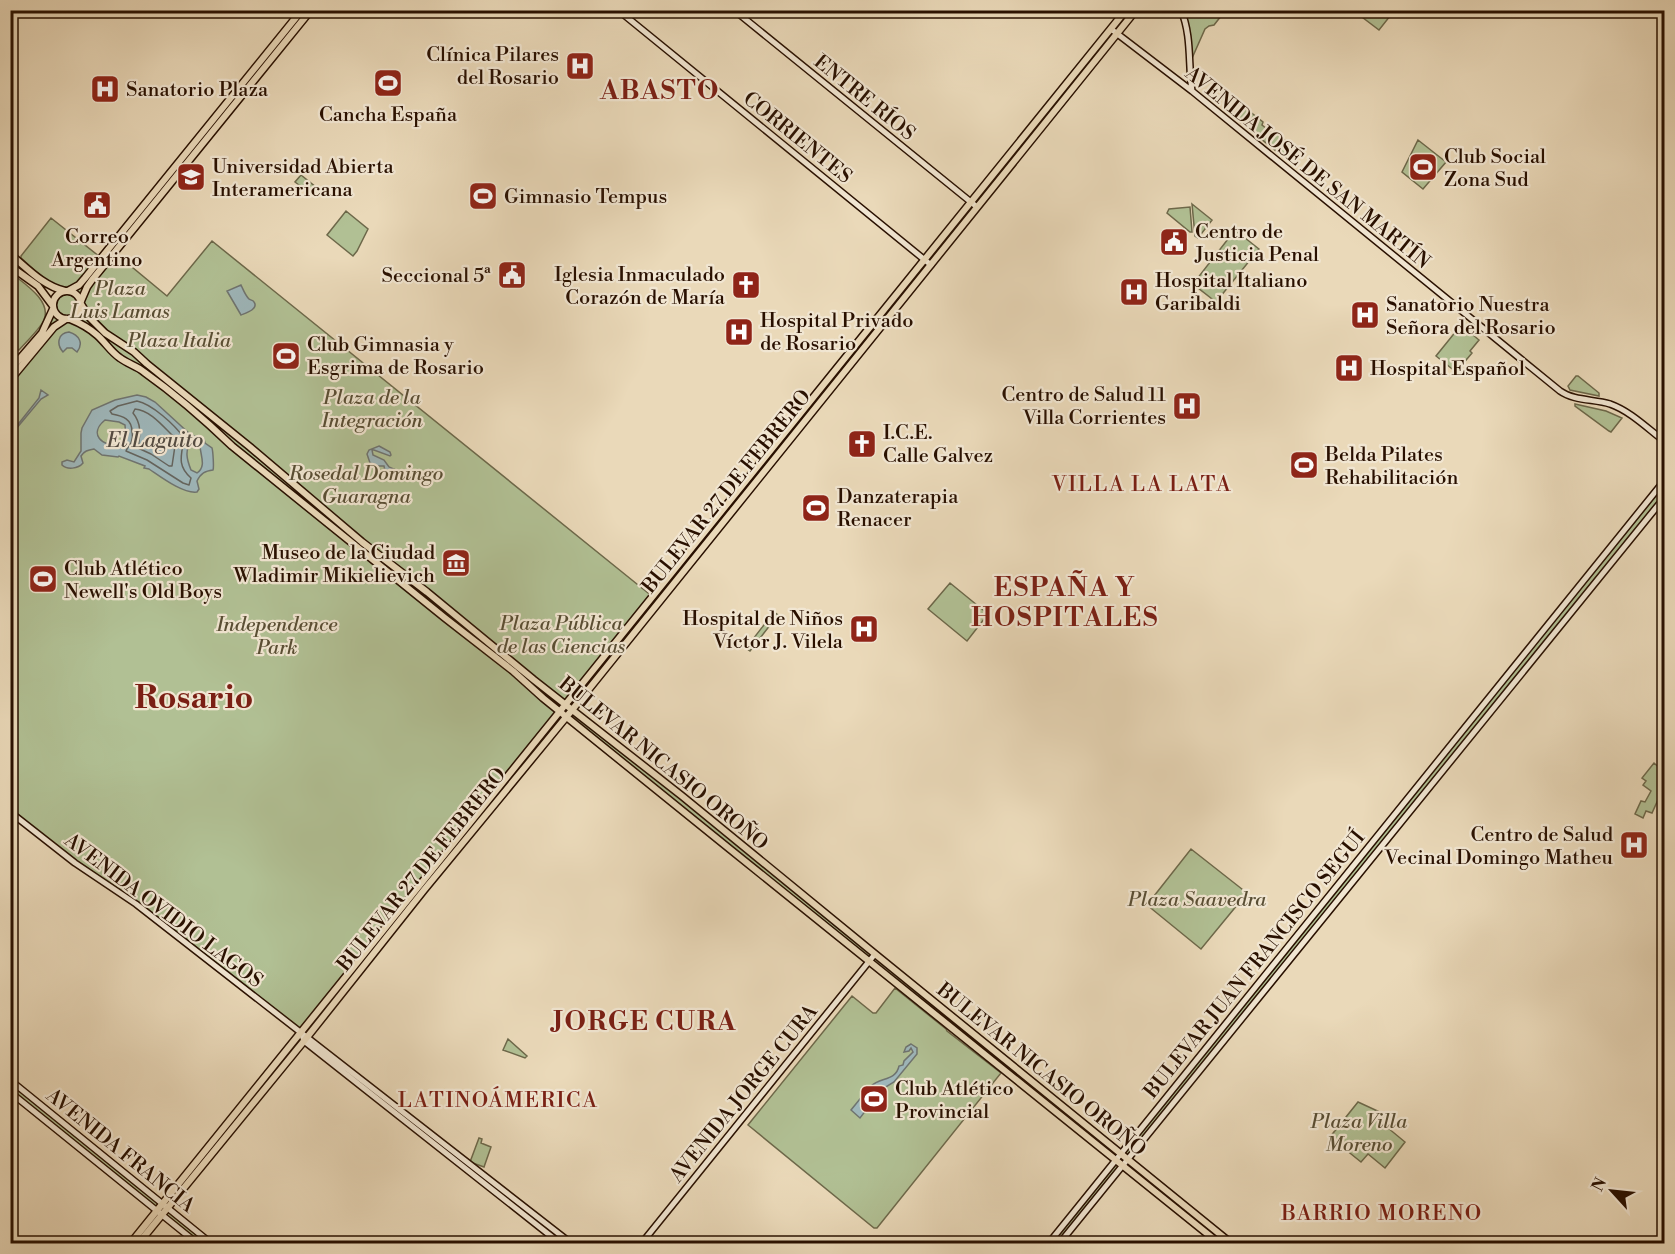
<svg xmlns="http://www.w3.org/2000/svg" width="1675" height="1254" font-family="'Libre Bodoni',serif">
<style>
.green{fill:#b1c094;stroke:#6d684a;stroke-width:1.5}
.water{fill:#9eb7bb;stroke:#6f7470;stroke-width:1.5;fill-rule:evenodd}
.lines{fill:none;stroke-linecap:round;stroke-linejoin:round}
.shore{stroke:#64645e;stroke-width:1.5}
.secondary-casing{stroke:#291000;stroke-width:8}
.primary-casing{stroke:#291000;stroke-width:9}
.secondary{stroke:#f1e6d2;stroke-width:5}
.primary{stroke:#ead9b9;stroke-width:6}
.labels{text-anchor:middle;stroke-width:4.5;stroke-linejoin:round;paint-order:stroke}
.poi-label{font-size:20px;fill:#291000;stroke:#f1e6d2;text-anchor:start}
.street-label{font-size:20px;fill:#291000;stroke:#f1e6d2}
.park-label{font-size:20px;font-style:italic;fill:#594e34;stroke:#f1e6d2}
.water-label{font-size:21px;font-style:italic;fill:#524a41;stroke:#f1e6d2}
.neighbourhood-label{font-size:21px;letter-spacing:1.5px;fill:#7a1f14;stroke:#f1e6d2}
.district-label{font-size:26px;font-weight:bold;letter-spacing:1.5px;fill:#7a1f14;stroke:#f1e6d2}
.town-label{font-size:32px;font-weight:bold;fill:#7a1f14;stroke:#f1e6d2}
</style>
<rect width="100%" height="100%" fill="#ead9b9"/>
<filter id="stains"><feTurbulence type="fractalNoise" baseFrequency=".00333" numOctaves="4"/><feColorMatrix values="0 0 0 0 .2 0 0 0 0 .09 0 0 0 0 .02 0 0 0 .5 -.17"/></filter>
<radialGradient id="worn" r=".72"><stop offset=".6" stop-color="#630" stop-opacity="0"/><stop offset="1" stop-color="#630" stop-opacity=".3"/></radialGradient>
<!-- green -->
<path class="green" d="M302,11H311L115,253L167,296L212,241L653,597L301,1032L190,946L75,863L11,812V370L42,333L55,298L61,292L75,288Z
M1181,11H1225L1214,25L1209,26L1205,29L1189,65V51Z
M1354,11H1394L1379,30Z
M1244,107L1263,122L1262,125L1272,133L1274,131L1293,147L1286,155H1281L1238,120L1237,116Z
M1418,140L1446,162L1423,189L1402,172Z
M301,175L317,188L312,195L295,182Z
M1192,204L1212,220L1198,238L1195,236Z
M1190,207L1192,232H1190L1167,213L1169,209Z
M346,211L368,229L357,251L353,256L327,235Z
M51,218L100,257C93,265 86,276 78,282C58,298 35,270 21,258V256Z
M1235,230L1259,249L1216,302L1193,284Z
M10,272C23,283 52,300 44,320C40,329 26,342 19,350H15L11,346Z
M1461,325L1479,340L1470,351L1472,353L1456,372L1436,356Z
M1576,376H1578L1599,393V396L1570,390L1568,386Z
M1575,404L1606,411L1622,418L1611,432L1609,431L1575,406Z
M1664,481V498L1128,1159L1232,1243H1220L1123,1165L1059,1243H1048L1116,1160L566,716L572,710L1121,1153Z
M950,583L988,614L967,641L928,609Z
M774,612L778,615L750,651L746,648Z
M1654,763L1664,772V776L1658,791L1661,793L1652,813L1646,811L1643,818L1635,814L1641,801L1645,802L1651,791L1643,785L1646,781L1642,778Z
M1191,849L1247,893L1201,949L1147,905Z
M895,988L946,1029L947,1031L1001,1073L877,1228H874L748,1125L852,996L873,1013H876Z
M508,1039L527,1056L525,1058L503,1050Z
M10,1080L212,1243H198L11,1092Z
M1358,1102L1395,1119L1388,1128L1405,1142L1385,1168L1368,1154L1361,1162L1330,1137Z
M479,1138L482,1139L481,1143L491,1147L484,1167L470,1162Z"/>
<!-- water -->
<path class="water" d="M241,285C243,289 245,295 249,299C250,300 253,300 254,302C259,309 246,313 241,315L227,291Z
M69,332C79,335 84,343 77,352L72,348H67L63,352C56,344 58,333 69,332Z
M41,390L48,395L41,399L11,435V433L39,398Z
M137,395L146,397L155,402L191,435L204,439L205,443L212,448C213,451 214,468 213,470C205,471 201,473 197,481L199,489L197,492C183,494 161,477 149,469L144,468L145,466L119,456L118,457L102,455L94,449C88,450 84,451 81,456L83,463C78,469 67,470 62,465V462L67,460L74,462L81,451V433L82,428L92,410L115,400ZM105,420L119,422L125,425L126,439L120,445C102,447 88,434 105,420ZM192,441L199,443L200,445C200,455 207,466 197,473L191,470C187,460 184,450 192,441Z
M379,446L390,452L391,455L390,456L374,450H372L373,455L384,460L389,467L398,471L402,478L386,476L384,466H377L370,463L367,454L369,450Z
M911,1044L917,1048V1054L894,1082L884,1088L880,1094L871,1086C880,1077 896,1081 899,1066L903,1065L904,1061L913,1052L911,1048L909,1051L904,1052L906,1047Z
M868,1089L877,1096L860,1118L851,1110Z"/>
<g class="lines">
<!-- shore -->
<path class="shore" d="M137,401C152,404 175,425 184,438C182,454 176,465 191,478L189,485L183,483L147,460L126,451C127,448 129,446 131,443C132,440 133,435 132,432C132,419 123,416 112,414L110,411L118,406Z
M135,409C151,410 165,429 176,439L172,466H169L151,454L138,448C140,435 142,424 133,413Z"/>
<!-- secondary casing -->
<g class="secondary-casing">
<path id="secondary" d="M618,10L931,265
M734,10L977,207
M1181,10C1192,36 1188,64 1192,91
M1111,29L1192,91L1560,391C1574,401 1594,399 1610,404C1630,411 1647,428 1664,441
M10,812L75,863L136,904L572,1244
M301,1032L304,1041L561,1244
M10,1080L212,1244
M10,1092L198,1244
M641,1244L875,954
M1048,1244L1664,481
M1059,1244L1664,498"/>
</g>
<!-- primary casing -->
<g class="primary-casing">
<path id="primary" d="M10,254C27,268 43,286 65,291
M10,266L38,286L53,306
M53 305a14 14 0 1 1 28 0a14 14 0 1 1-28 0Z
M68,291L79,285L85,278L302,10
M81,301L87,287L92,280L311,10
M81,304L89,317L105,333L134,352L147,364L250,447L362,542L427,592L534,680L682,796L875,954L1232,1244
M70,319C80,323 89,328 97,335C106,343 111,352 120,358C128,364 137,366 144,372C175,394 205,420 232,446L445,618L513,671L543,698L731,850L1220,1244
M10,370L42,333L53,309
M10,380L54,327L66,319
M130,1244L1126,10
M138,1244L304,1041L424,890L572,710L1136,10"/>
</g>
<!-- secondary -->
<use href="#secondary" class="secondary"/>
<!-- primary -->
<use href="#primary" class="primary"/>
</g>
<!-- icons -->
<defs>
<g id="hospital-square" transform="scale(1.5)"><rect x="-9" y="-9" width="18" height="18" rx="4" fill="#8f2418" stroke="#f1e6d2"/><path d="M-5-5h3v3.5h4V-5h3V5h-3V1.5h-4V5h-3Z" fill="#fff"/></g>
<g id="stadium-square" transform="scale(1.5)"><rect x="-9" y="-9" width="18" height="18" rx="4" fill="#8f2418" stroke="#f1e6d2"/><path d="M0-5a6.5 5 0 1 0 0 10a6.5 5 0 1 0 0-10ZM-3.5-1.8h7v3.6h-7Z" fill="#fff"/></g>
<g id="university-square" transform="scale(1.5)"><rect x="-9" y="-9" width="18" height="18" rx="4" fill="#8f2418" stroke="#f1e6d2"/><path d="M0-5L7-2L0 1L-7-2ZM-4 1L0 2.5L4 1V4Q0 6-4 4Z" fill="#fff"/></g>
<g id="civic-square" transform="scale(1.5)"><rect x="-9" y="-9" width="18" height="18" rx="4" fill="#8f2418" stroke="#f1e6d2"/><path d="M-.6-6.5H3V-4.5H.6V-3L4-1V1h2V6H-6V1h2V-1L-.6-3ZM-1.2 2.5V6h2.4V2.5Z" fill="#fff"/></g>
<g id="church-square" transform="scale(1.5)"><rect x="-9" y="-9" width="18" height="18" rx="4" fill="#8f2418" stroke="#f1e6d2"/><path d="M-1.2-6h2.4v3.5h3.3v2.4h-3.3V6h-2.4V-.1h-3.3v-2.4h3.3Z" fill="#fff"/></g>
<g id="museum-square" transform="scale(1.5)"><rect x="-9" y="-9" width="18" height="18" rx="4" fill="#8f2418" stroke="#f1e6d2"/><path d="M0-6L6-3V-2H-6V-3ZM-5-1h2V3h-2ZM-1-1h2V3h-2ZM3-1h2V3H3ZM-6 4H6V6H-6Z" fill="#fff"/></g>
</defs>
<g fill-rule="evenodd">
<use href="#hospital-square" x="580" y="66"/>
<use href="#stadium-square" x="388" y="83"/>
<use href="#hospital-square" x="105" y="89"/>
<use href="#stadium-square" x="1423" y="167"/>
<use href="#university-square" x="191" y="177"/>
<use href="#stadium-square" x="483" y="196"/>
<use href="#civic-square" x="97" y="205"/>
<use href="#civic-square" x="1174" y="242"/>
<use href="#civic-square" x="512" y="275"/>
<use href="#church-square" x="746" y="285"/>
<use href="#hospital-square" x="1134" y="292"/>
<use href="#hospital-square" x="1365" y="315"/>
<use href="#hospital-square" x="739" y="332"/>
<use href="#stadium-square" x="286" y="356"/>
<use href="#hospital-square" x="1349" y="368"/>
<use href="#hospital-square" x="1187" y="406"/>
<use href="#church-square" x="862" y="444"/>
<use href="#stadium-square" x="1304" y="465"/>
<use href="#stadium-square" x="816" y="508"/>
<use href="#museum-square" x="456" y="563"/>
<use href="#stadium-square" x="43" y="579"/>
<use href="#hospital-square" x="864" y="629"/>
<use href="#hospital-square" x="1634" y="845"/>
<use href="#stadium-square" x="874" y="1099"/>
</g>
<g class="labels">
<!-- poi labels -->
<g class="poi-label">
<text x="559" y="61" text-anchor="end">Clínica Pilares<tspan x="559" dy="23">del Rosario</tspan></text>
<text x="126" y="96">Sanatorio Plaza</text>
<text x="388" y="121" text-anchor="middle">Cancha España</text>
<text x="1444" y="163">Club Social<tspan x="1444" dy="23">Zona Sud</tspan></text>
<text x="212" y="173">Universidad Abierta<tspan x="212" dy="23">Interamericana</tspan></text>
<text x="504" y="203">Gimnasio Tempus</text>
<text x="1195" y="238">Centro de<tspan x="1195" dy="23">Justicia Penal</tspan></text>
<text x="97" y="243" text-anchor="middle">Correo<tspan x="97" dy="23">Argentino</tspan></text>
<text x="725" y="281" text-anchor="end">Iglesia Inmaculado<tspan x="725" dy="23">Corazón de María</tspan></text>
<text x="491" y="282" text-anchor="end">Seccional 5ª</text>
<text x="1155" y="287">Hospital Italiano<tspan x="1155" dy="23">Garibaldi</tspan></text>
<text x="1386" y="311">Sanatorio Nuestra<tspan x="1386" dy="23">Señora del Rosario</tspan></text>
<text x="760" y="327">Hospital Privado<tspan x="760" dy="23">de Rosario</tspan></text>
<text x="307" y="351">Club Gimnasia y<tspan x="307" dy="23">Esgrima de Rosario</tspan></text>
<text x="1370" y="375">Hospital Español</text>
<text x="1166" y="401" text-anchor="end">Centro de Salud 11<tspan x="1166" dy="23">Villa Corrientes</tspan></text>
<text x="883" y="439">I.C.E.<tspan x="883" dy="23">Calle Galvez</tspan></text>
<text x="1325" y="461">Belda Pilates<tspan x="1325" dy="23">Rehabilitación</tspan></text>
<text x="837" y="503">Danzaterapia<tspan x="837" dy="23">Renacer</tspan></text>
<text x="435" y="559" text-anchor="end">Museo de la Ciudad<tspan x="435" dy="23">Wladimir Mikielievich</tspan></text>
<text x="64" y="575">Club Atlético<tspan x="64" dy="23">Newell's Old Boys</tspan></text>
<text x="843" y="625" text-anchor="end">Hospital de Niños<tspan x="843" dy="23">Víctor J. Vilela</tspan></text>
<text x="1613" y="841" text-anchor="end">Centro de Salud<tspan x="1613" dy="23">Vecinal Domingo Matheu</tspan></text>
<text x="895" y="1095">Club Atlético<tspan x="895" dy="23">Provincial</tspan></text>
</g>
<!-- street labels -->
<g class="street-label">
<text transform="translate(865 97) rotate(39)" y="7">ENTRE RÍOS</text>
<text transform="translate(798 137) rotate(39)" y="7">CORRIENTES</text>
<text transform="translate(1308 167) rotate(39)" y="7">AVENIDA JOSÉ DE SAN MARTÍN</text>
<text transform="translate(726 491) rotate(-51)" y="7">BULEVAR 27 DE FEBRERO</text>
<text transform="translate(664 763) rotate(39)" y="7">BULEVAR NICASIO OROÑO</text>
<text transform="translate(421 869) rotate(-51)" y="7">BULEVAR 27 DE FEBRERO</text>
<text transform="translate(164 910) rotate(37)" y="7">AVENIDA OVIDIO LAGOS</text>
<text transform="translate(1254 964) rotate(-51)" y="7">BULEVAR JUAN FRANCISCO SEGUÍ</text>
<text transform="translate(1042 1069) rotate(39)" y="7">BULEVAR NICASIO OROÑO</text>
<text transform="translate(743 1093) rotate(-51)" y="7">AVENIDA JORGE CURA</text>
<text transform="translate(121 1150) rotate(39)" y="7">AVENIDA FRANCIA</text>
</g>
<!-- park labels -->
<g class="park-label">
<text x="120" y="295">Plaza<tspan x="120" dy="23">Luis Lamas</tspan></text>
<text x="179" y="347">Plaza Italia</text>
<text x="372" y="404">Plaza de la<tspan x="372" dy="23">Integración</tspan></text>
<text x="366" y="480">Rosedal Domingo<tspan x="366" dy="23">Guaragna</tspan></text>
<text x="561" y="630">Plaza Pública<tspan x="561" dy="23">de las Ciencias</tspan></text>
<text x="277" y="631">Independence<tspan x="277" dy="23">Park</tspan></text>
<text x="1197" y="906">Plaza Saavedra</text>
<text x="1359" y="1128">Plaza Villa<tspan x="1359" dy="23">Moreno</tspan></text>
</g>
<!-- water labels -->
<g class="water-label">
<text x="155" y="447">El Laguito</text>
</g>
<!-- neighbourhood labels -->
<g class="neighbourhood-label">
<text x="1142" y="491">VILLA LA LATA</text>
<text x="498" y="1107">LATINOÁMERICA</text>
<text x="1382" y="1220">BARRIO MORENO</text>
</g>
<!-- district labels -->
<g class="district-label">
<text x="660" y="99">ABASTO</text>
<text x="1065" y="596">ESPAÑA Y<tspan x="1065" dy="30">HOSPITALES</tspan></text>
<text x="645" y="1030">JORGE CURA</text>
</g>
<!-- town labels -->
<g class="town-label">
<text x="194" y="708">Rosario</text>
</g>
</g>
<!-- margin -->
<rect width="1675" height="1254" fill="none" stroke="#ead9b9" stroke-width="36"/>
<rect x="12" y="12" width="1651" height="1230" fill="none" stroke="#291000" stroke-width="3"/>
<rect x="18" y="18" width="1639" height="1218" fill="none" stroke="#291000" stroke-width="1.5"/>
<!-- north arrow -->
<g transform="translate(1612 1191) rotate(297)" stroke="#f1e6d2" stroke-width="4.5" paint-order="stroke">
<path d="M0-4.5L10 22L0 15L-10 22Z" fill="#291000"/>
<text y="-9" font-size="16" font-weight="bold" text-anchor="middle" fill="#291000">N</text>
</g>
<rect width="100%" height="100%" filter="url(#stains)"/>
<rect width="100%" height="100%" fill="url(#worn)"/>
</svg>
